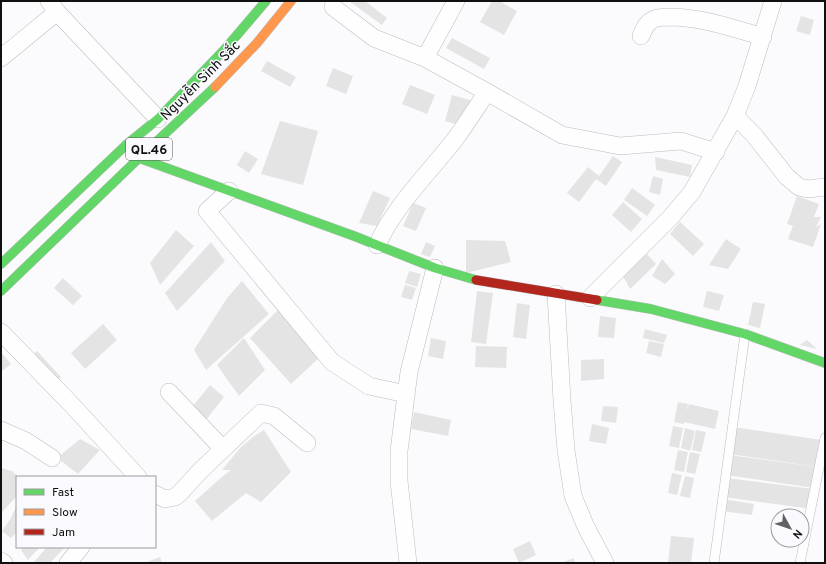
<svg xmlns="http://www.w3.org/2000/svg" width="826" height="564" font-family="Overpass,sans-serif">
<style>
.building{fill:#e4e4e5}
.lines{fill:none;stroke-linecap:round;stroke-linejoin:round}
.lane-casing{stroke:#bdbdbf;stroke-width:10}
.street-casing{stroke:#bdbdbf;stroke-width:18}
.fast-casing{stroke:#bdbdbf;stroke-width:10}
.slow-casing{stroke:#bdbdbf;stroke-width:10}
.jam-casing{stroke:#bdbdbf;stroke-width:10}
.lane{stroke:#fefeff;stroke-width:9}
.street{stroke:#fefeff;stroke-width:17}
.fast{stroke:#63d668;stroke-width:9}
.slow{stroke:#ff974d;stroke-width:9}
.jam{stroke:#b3261e;stroke-width:9}
.labels{text-anchor:middle;stroke-width:3;stroke-linejoin:round;paint-order:stroke}
.shield{fill:#fafafe;stroke:#565658;stroke-width:1}
.shield-label{font-size:13px;font-weight:bold;fill:#101011}
.street-label{font-size:14px;fill:#101011;stroke:#fafafe}
</style>
<rect width="100%" height="100%" fill="#fbfbfd"/>
<!-- building -->
<path class="building" d="M349,1H365L387,18L382,25Z
M492,1H499L517,11L504,35L480,22Z
M801,16L814,20L810,35L796,31Z
M452,38L490,58L484,69L446,48Z
M267,61L296,77L290,87L261,71Z
M333,68L353,76L346,94L326,86Z
M410,85L435,95L427,114L402,104Z
M452,95L473,101L459,125L445,121Z
M280,121L318,131L303,185L261,174Z
M245,151L258,159L249,173L237,165Z
M613,156L622,162L606,186L596,179L579,202L567,193L588,167L599,176Z
M655,157L692,165L690,177L656,170Z
M653,176L663,179L660,195L649,192Z
M632,188L655,205L647,216L624,200Z
M373,191L390,198L377,226L359,223Z
M797,196L819,204L814,217H821L816,227L821,224L813,247L788,239L793,226L787,224Z
M623,202L642,219L631,232L612,215Z
M413,203L426,208L416,231L403,226Z
M680,222L704,244L693,256L670,234Z
M176,230L194,246L160,285L150,263Z
M726,239L741,249L728,269L709,265Z
M466,240L505,241L511,262L466,273Z
M211,242L225,261L177,311L165,293Z
M426,242L435,246L430,257L421,254Z
M647,254L656,264L630,289L623,276Z
M662,259L675,274L665,284L652,276Z
M409,271L421,274L417,287L405,283Z
M63,278L82,296L73,305L54,288Z
M242,281L269,314L206,370L194,350L227,298Z
M405,285L416,288L412,300L401,297Z
M477,291L493,293L486,344L471,342Z
M707,291L724,295L719,311L703,307Z
M753,302L765,304L760,328L748,325Z
M517,303L530,305L526,339L513,337Z
M278,310L321,356L291,384L250,338Z
M600,316L616,318L614,338L598,337Z
M103,324L117,340L85,369L71,353Z
M645,329L667,335L664,343L643,338Z
M244,338L265,370L239,396L217,365Z
M431,338L446,341L443,359L428,356Z
M807,340L817,349L800,345Z
M649,341L664,344L661,357L646,353Z
M476,346L507,347L506,368L475,367Z
M37,351L61,377L52,386L28,360Z
M1,352L11,364L1,372Z
M604,359V379L581,381V360Z
M210,385L224,397L199,429L188,412Z
M678,402L688,404L687,411L689,404L719,411L715,429L684,422V424L674,422Z
M603,406L618,407L616,423L601,421Z
M414,412L451,420L448,436L411,429Z
M592,424L609,428L606,444L589,441Z
M673,426L683,428L679,448L669,446Z
M733,427L822,440L818,467L729,454Z
M685,428L695,431L690,451L681,448Z
M264,430L291,472L261,502L246,493L212,521L195,501L223,476L231,470H222L240,448L253,437Z
M696,430L706,432L701,452L692,450Z
M80,439L100,450L78,474L57,458Z
M678,450L688,452L684,472L674,470Z
M690,452L700,454L695,474L686,472Z
M729,455L817,467L814,488L726,475Z
M1,468L12,471L18,477H17V496L1,513Z
M672,473L682,475L677,495L668,493Z
M685,476L694,478L690,498L680,496Z
M726,478L813,489L811,509L723,497Z
M723,499L754,504L752,515L721,511Z
M17,504V532L11,538L2,531L11,518Z
M671,536L694,538L691,563H668Z
M530,541L536,555L519,563L513,549Z
M24,547H40L28,560L21,550Z
M47,547H65L50,563H33Z
M160,557L162,563H144Z
M574,558L575,563H560Z"/>
<g class="lines">
<!-- lane casing -->
<g class="lane-casing">
<path id="lane" d="M714,563L745,334
M800,563L825,438"/>
</g>
<!-- street casing -->
<g class="street-casing">
<path id="street" d="M49,1L57,12L158,119
M333,7L374,38L425,58L487,92L562,135L620,146L681,141L716,152
M641,36C644,29 646,23 654,19C658,17 667,17 672,17C704,18 732,28 763,37
M1,58L57,12
M425,58L456,1
M735,116L754,135L787,177L799,187L808,189L825,187
M229,191L207,211L332,362L369,386L406,394
M377,245C396,204 429,173 456,138C467,123 477,107 487,92
M556,294L562,400L566,450L573,496L586,527L605,563
M590,298L670,218L692,192L735,116L747,86L773,1
M1,332L71,404L138,477
M169,392L223,449
M1,430L26,441L52,458
M155,494L165,499L175,497L180,493L200,471L261,413L274,416L307,443
M1,561L4,563
M68,563L81,547
M408,563L399,481V451L409,372L435,268"/>
</g>
<!-- fast casing -->
<g class="fast-casing">
<path id="fast" d="M139,158L354,236L435,268L476,280
M1,264L126,145L158,119L225,49L266,1
M1,291L139,158L215,87
M597,300L651,309L745,334L825,363"/>
</g>
<!-- slow casing -->
<g class="slow-casing">
<path id="slow" d="M215,87L257,43L291,1"/>
</g>
<!-- jam casing -->
<g class="jam-casing">
<path id="jam" d="M476,280L597,300"/>
</g>
<!-- lane -->
<use href="#lane" class="lane"/>
<!-- street -->
<use href="#street" class="street"/>
<!-- fast -->
<use href="#fast" class="fast"/>
<!-- slow -->
<use href="#slow" class="slow"/>
<!-- jam -->
<use href="#jam" class="jam"/>
</g>
<g class="labels">
<!-- shield labels -->
<rect class="shield" x="126" y="138" width="46" height="22" rx="3"/>
<g class="shield-label">
<text x="149" y="154">QL.46</text>
</g>
<!-- street labels -->
<g class="street-label">
<text transform="translate(200 80) rotate(-45)" y="5">Nguyễn Sinh Sắc</text>
</g>
</g>
<!-- border -->
<rect width="826" height="564" fill="none" stroke="#101011" stroke-width="4"/>
<!-- legend -->
<rect x="16" y="476" width="140" height="72" fill="#fafafe" stroke="#9c9c9f"/>
<rect x="24" y="489" width="20" height="6" fill="#63d668" stroke="#9c9c9f"/>
<text x="52" y="496" font-size="12" fill="#101011">Fast</text>
<rect x="24" y="509" width="20" height="6" fill="#ff974d" stroke="#9c9c9f"/>
<text x="52" y="516" font-size="12" fill="#101011">Slow</text>
<rect x="24" y="529" width="20" height="6" fill="#b3261e" stroke="#9c9c9f"/>
<text x="52" y="536" font-size="12" fill="#101011">Jam</text>
<!-- north arrow -->
<g transform="translate(790 528) rotate(130)"><circle r="19" fill="#fafafe" stroke="#9c9c9f"/>
<path d="M0-3L7 15L0 10L-7 15Z" fill="#626264"/>
<text y="-6" font-size="11" font-weight="bold" text-anchor="middle" fill="#101011">N</text>
</g>
</svg>
